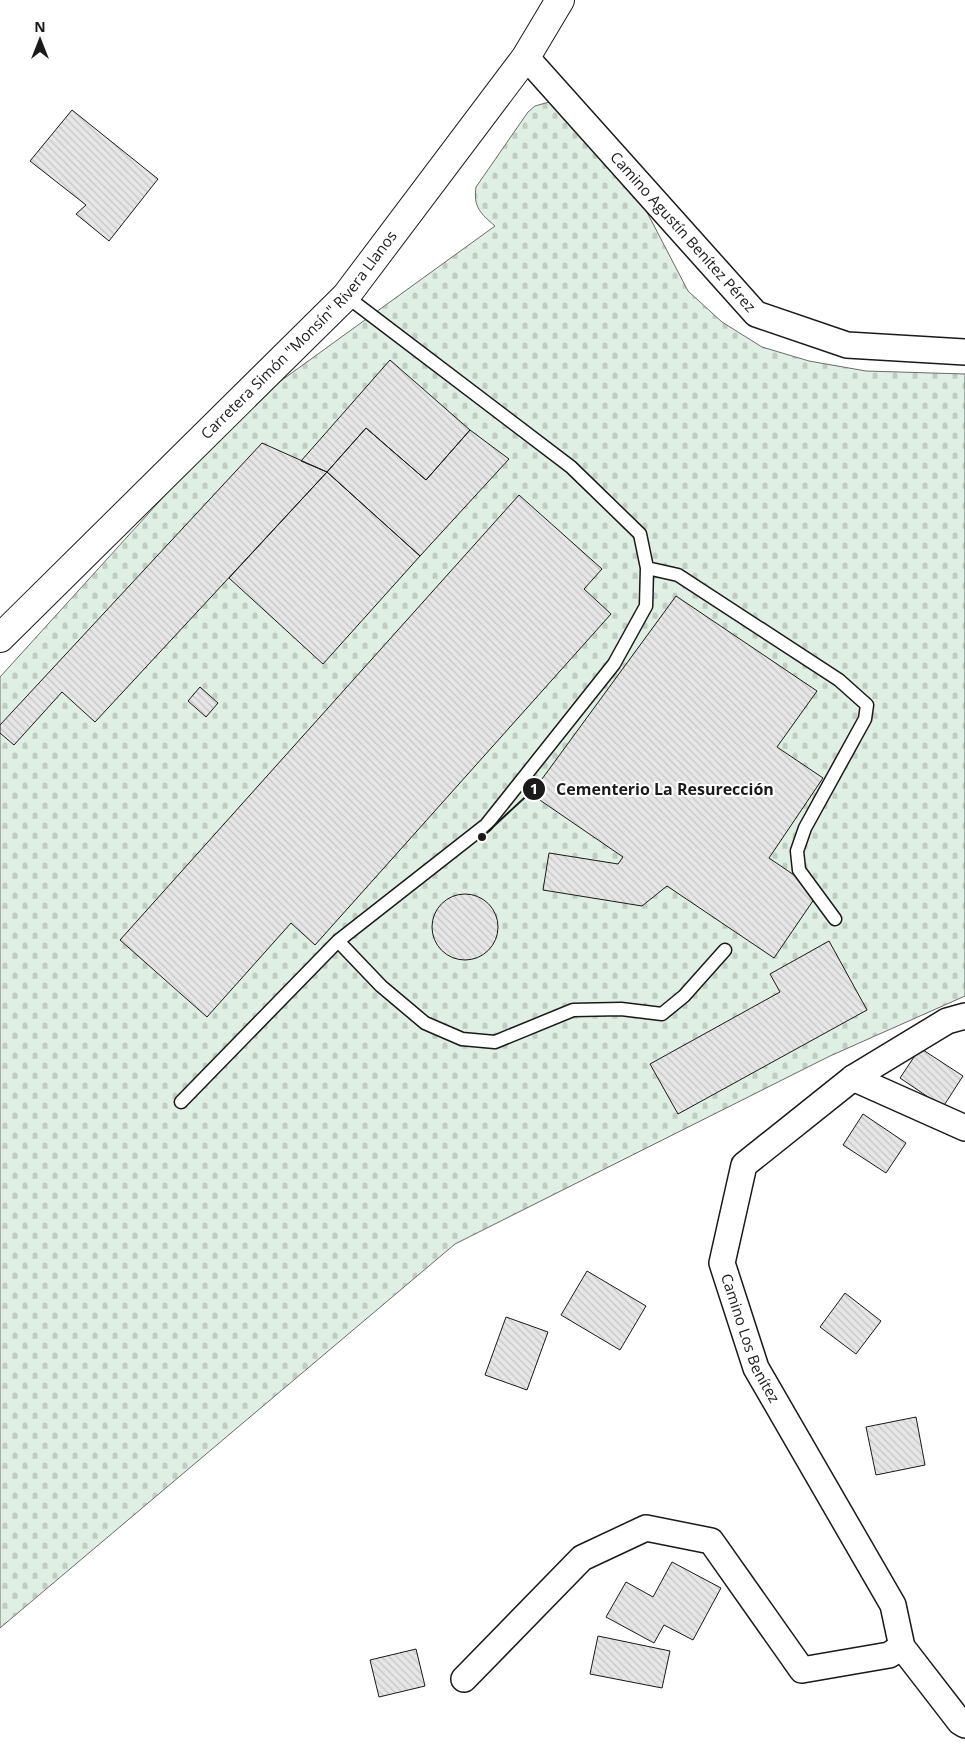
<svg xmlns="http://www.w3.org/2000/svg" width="965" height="1746" font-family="'Open Sans',sans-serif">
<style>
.cemetery{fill:url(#cemetery-stones);stroke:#6a6a6a}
.building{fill:url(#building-back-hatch);stroke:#1a1a1a}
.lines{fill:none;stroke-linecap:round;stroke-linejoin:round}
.lane-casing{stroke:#1a1a1a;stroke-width:15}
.street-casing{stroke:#1a1a1a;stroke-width:28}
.secondary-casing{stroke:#1a1a1a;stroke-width:30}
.lane{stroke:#fff;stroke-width:12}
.street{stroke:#fff;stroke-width:25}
.secondary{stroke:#fff;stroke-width:28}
.labels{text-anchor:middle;stroke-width:4;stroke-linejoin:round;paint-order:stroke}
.street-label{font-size:15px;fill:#1a1a1a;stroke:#fff}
.leader{fill:none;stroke:#1a1a1a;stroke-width:2}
.callout-dot{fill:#1a1a1a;stroke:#fff;stroke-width:2}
.mark-label{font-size:15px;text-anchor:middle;font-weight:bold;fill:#fff}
.callout-label{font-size:16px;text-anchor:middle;font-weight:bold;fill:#1a1a1a;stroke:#fff;stroke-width:4;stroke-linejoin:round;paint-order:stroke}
</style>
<defs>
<pattern id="cemetery-stones" width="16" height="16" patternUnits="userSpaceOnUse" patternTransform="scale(1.25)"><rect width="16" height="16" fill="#e0efe3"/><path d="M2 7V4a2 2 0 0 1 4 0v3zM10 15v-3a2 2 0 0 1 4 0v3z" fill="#c0ccc2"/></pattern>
<pattern id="building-back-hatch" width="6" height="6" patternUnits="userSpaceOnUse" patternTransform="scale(1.25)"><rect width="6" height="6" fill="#e6e6e6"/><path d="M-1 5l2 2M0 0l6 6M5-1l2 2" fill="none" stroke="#c5c5c5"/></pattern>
</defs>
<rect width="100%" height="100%" fill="#fff"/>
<!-- cemetery -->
<path class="cemetery" d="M549,102L563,104L637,193L688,291L722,322L762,347L809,361L866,371L965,374V996L830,1056L455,1244L0,1628V677L246,406L495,226C481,214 473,207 476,187L528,112L535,106Z"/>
<!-- building -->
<path class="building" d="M72,110L158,179L109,241L76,214L86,205L30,161Z
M390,360L470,430L426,480L366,428L327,472L301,461Z
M366,428L426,480L470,430L509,459L420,556L327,472Z
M262,443L327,472L95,722L62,692L14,745L0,733V725Z
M327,472L420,556L323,664L229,578Z
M519,495L602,569L584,589L611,614L315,945L291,923L207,1017L120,940Z
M676,596L817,691L777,747L823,778L769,858L819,892L774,958L667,886L642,906L543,890L549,853L618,864L623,857L531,794Z
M200,687L218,703L206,717L188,701Z
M432 927a33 33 0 1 1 66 0a33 33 0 1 1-66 0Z
M829,941L867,1010L678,1114L650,1064L780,992L770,974Z
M920,1048L963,1076L943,1107L900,1078Z
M863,1114L906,1143L886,1173L843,1145Z
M587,1271L646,1306L620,1350L561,1315Z
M845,1293L881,1321L856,1354L820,1327Z
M506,1317L548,1332L527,1390L485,1375Z
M916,1417L925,1465L876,1475L866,1427Z
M672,1562L721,1588L693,1640L664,1625L654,1643L606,1617L626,1582L653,1597Z
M598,1636L670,1651L662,1688L590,1674Z
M416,1649L425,1686L379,1697L370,1660Z"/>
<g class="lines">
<!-- lane casing -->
<g class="lane-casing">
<path id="lane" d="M647,568L678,575L839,680L867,705L865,719L805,828L797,851L799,870L835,919
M338,941L381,986L425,1023L462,1039L495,1042L573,1010L621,1009L662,1014L684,996L725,950
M181,1102L338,941L486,825L614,664L646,606L647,568L640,534L571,467L346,296"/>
</g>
<!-- street casing -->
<g class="street-casing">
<g id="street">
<path id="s1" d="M526,57L756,314L847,345L965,352"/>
<path id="s2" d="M965,1016L947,1021L853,1078L744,1165L722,1263L756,1368L893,1605L902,1647L960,1722L965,1725"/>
<path d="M853,1078L965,1128"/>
<path d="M464,1679L582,1558L646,1528L711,1541L802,1670L889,1655L902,1647"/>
</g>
</g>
<!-- secondary casing -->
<g class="secondary-casing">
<g id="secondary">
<path id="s3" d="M0,638L346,296L526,57L560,0"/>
</g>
</g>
<!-- lane -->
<use href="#lane" class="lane"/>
<!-- street -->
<use href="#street" class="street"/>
<!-- secondary -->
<use href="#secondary" class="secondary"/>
</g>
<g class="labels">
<!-- street labels -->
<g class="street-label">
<text dy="5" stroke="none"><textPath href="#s1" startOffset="235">Camino Agustín Benítez Pérez</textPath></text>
<text dy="5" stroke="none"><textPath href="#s3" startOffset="426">Carretera Simón "Monsín" Rivera Llanos</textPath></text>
<text dy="5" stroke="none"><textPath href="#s2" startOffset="449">Camino Los Benítez</textPath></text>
</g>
</g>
<!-- callouts -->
<path class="leader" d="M482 837L534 789"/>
<g class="callout-dot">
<circle cx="482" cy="837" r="5"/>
<circle cx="534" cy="789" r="12"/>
</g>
<g class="mark-label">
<text x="534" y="794">1</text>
</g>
<g class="callout-label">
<text x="665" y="795">Cementerio La Resurección</text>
</g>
<!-- north arrow -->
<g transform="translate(40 40)" stroke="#ffffff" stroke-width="4" paint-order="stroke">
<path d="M0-4L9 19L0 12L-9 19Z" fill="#1a1a1a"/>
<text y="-8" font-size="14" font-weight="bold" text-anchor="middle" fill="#1a1a1a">N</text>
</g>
</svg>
